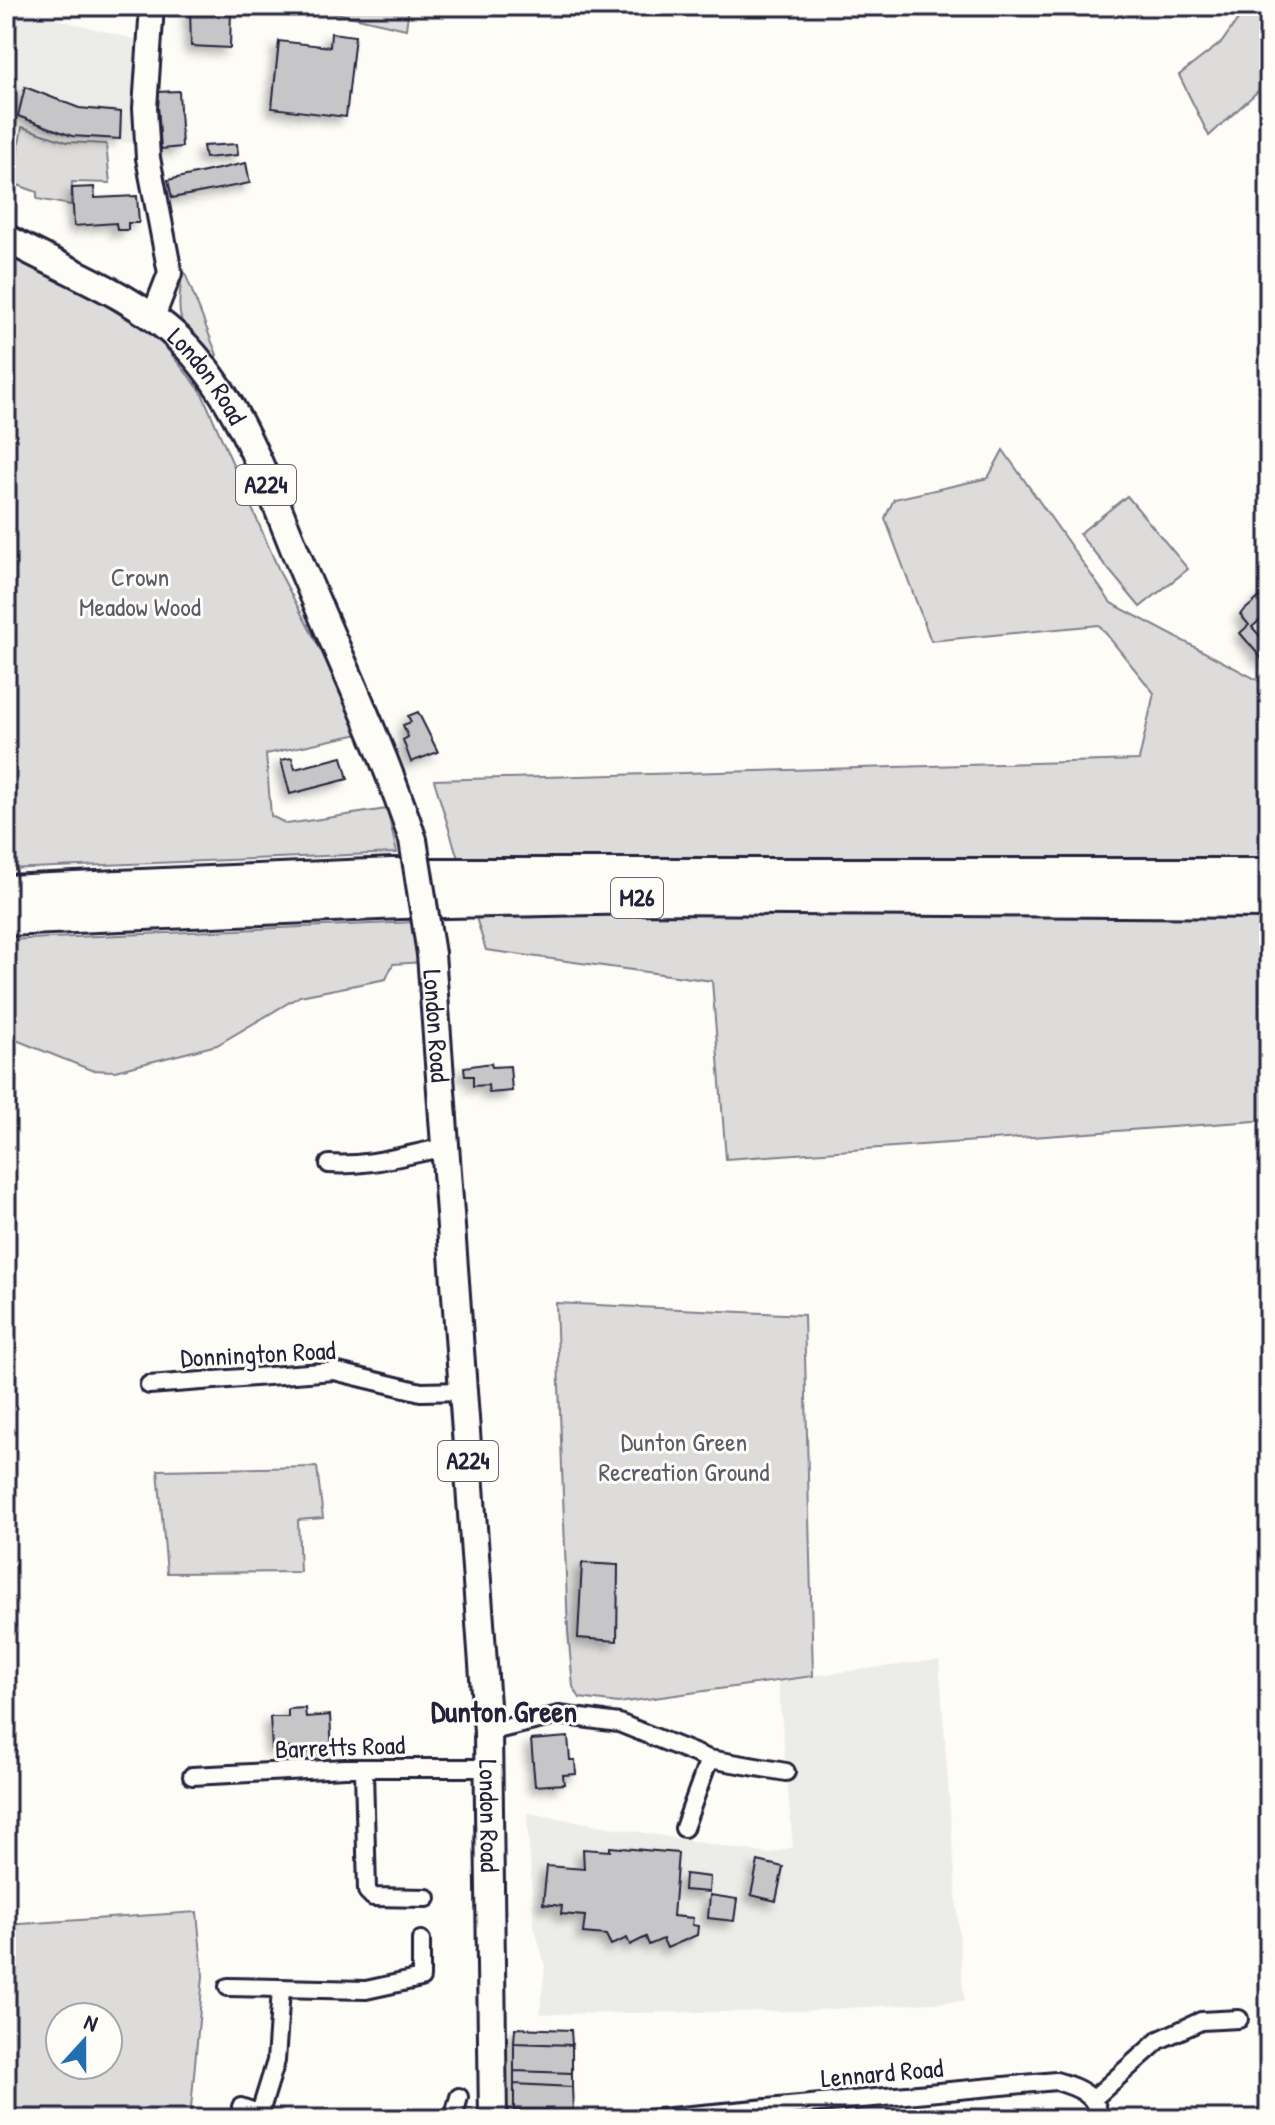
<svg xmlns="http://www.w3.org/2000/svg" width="1275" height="2125" font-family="'Patrick Hand',sans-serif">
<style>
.built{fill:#ecece9}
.green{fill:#dddcdb;stroke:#807f8b;stroke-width:2;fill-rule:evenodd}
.building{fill:#c6c6c8;stroke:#22223b;stroke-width:2;filter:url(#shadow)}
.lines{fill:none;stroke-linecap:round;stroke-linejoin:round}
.street-casing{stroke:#22223b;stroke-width:22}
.secondary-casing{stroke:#22223b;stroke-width:28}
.primary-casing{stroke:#22223b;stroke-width:32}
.highway-casing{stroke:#22223b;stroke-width:36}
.street{stroke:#fdfcf7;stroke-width:16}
.secondary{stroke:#fdfcf7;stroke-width:22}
.primary{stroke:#fdfcf7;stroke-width:26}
.highway{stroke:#fdfcf7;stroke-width:30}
.primary-bridge-casing{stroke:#22223b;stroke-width:32;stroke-linecap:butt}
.primary-bridge{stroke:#fdfcf7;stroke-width:26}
.labels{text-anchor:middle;stroke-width:6;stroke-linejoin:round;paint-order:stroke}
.shield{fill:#fdfcf7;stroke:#646373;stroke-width:2}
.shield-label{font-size:24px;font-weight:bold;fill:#22223b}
.street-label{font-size:26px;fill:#22223b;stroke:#fdfcf7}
.park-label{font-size:26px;fill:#5a5a6b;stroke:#fdfcf7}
.quarter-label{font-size:30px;font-weight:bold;fill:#22223b;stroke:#fdfcf7}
</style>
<defs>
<filter id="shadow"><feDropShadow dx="-6" dy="6" stdDeviation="4" flood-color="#0004"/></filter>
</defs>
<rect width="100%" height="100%" fill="#fdfcf7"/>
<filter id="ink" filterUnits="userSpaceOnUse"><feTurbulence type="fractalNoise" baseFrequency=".0125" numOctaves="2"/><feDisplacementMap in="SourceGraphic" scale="16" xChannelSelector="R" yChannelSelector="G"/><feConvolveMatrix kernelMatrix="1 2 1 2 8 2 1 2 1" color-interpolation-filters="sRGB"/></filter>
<g filter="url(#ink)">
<!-- built -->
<path class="built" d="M6,6L138,40L135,143L73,139L25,124L6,113Z
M939,1660L964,2001L800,2011L540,2014L545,1965L534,1925L527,1813L769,1854L793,1847L778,1680Z"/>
<!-- green -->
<path class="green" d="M305,6H409L406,29Z
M1247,6H1269V81L1209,136L1179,75L1222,42Z
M22,127L67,142L106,144L110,183L72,182L71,205L37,199V192L12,183Z
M6,254L75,286L159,339L201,391L281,575L336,679L359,734L266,754L271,816L287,824L387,809L397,853L6,869Z
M183,268L217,355L213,361C176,323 176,321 183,268Z
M1003,450L1111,603L1269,686V1120L726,1159L712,981L486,950L434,780L1139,760L1154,693L1099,625L931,641L885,518L894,499L988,478Z
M1127,496L1188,569L1140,607L1079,534Z
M416,922L423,962L393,964L386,979L300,996L217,1045L115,1071L91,1070L6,1036V940Z
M556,1303L804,1315L813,1676L618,1703L580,1698L573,1687L568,1631Z
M317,1467L323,1518L298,1520L300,1572L167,1573L158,1470Z
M197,1912L203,1976L190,2119H6V1925ZM60,2017H108V2065H60Z"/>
<!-- building -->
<path class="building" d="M190,8L231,10L230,48L191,46Z
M331,33L355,36L346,117L272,108L279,41L330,47Z
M25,87L79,108L121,112L120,139L72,136L18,116Z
M179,91L182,147L161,149L157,92Z
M237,144L238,155L205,158L203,146Z
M246,163L250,183L172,198L168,180Z
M94,187L95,198L137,196L139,223H128V230H117L116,223L74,226L72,188Z
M1269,589V612L1252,627L1269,646V667L1240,633L1249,625L1240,614Z
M418,712L438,752L411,762L403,740L408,737L403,725L411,722L408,716Z
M342,757L348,779L290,794L281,760L292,758L295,769Z
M491,1063L492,1067L510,1066L512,1091L489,1093L488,1085L473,1086V1076H465L464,1067Z
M582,1563L618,1565L617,1641L578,1638Z
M305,1708L306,1717L330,1715L332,1752H303V1755H291V1748L272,1749L270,1717H288V1709Z
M568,1737L570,1760H575L576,1774L563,1775L564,1784L535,1786L531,1740Z
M610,1847L678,1853L673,1916L693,1918L692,1925L698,1926L697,1935L667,1948L663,1939L649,1945L646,1937L630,1945L627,1938L611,1945L606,1935L583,1933L585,1916L561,1914L562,1906L543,1904L547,1866L584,1869L583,1849L610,1851Z
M758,1861L783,1867L776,1901L751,1895Z
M685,1874L710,1877L709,1892L684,1890Z
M710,1895L737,1899L734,1921L708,1918Z
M515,2028L571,2030L572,2045L514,2043Z
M514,2043L572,2045V2073L514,2071Z
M514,2071L572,2073V2087L514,2084Z
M514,2084L572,2087L573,2111L514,2110Z
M514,2110L573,2111V2119H513Z"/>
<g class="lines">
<!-- street casing -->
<g class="street-casing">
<path id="street" d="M329,1164C371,1167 407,1154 448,1147
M149,1385L334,1371L421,1392L464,1391
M488,1732L559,1715L619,1723L709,1759L786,1772
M364,1770L367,1891L373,1897L427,1898
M192,1776L345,1768H489
M684,1828L709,1759
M228,1987L366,1990L421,1978V1940
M1093,2099L1159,2040L1201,2021L1239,2019
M241,2107L258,2113
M258,2119L276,2061L281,1989
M453,2119L459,2097
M649,2119L1056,2081C1077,2087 1097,2094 1100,2119"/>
</g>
<!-- secondary casing -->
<g class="secondary-casing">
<path id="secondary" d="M152,6L145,108L148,158L170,273L153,317"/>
</g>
<!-- primary casing -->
<g class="primary-casing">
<g id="primary">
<path id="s1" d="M6,238C63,270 130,293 178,338C244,401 273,501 308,582C344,667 384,752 413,840"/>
<path id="s2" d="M431,954L488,1732L493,2119"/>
</g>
</g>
<!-- highway casing -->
<g class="highway-casing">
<path id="highway" d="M6,891L392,874H1269
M6,920L401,903L644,898L1269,902"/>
</g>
<!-- street -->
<use href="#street" class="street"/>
<!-- secondary -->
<use href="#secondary" class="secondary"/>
<!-- primary -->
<use href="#primary" class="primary"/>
<!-- highway -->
<use href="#highway" class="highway"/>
<!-- primary-bridge casing -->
<g class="primary-bridge-casing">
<path id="primary-bridge" d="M413,840L431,954"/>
</g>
<!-- primary-bridge -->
<use href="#primary-bridge" class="primary-bridge"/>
</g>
</g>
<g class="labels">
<!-- shield labels -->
<g class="shield">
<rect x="236" y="465" width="60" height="40" rx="6"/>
<rect x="611" y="878" width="52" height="40" rx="6"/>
<rect x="438" y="1441" width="60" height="40" rx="6"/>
</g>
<g class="shield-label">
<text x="266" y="493">A224</text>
<text x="637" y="906">M26</text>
<text x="468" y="1469">A224</text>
</g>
<!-- street labels -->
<g class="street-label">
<text dy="9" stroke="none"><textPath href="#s1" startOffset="248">London Road</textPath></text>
<text dy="9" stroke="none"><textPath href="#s2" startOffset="72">London Road</textPath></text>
<text transform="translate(258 1354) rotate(-3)" y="9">Donnington Road</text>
<text transform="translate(340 1747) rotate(-2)" y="9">Barretts Road</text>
<text dy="9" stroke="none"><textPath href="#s2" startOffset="864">London Road</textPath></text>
<text transform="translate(882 2073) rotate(-5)" y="9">Lennard Road</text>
</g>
<!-- park labels -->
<g class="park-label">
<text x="140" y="586">Crown<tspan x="140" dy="30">Meadow Wood</tspan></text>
<text x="684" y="1451">Dunton Green<tspan x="684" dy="30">Recreation Ground</tspan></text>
</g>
<!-- quarter labels -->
<g class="quarter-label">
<text x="504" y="1722">Dunton Green</text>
</g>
</g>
<!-- margin -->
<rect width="1275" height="2125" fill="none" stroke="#fdfcf7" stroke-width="32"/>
<rect x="16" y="16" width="1243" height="2093" fill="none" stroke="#22223b" stroke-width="3" filter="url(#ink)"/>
<!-- north arrow -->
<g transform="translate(84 2041) rotate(21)"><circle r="38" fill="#fdfcf7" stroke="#a5a5ac" stroke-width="2"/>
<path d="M0-6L14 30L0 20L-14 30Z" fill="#1f6fb2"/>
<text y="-12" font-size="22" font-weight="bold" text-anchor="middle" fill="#22223b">N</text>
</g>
</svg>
